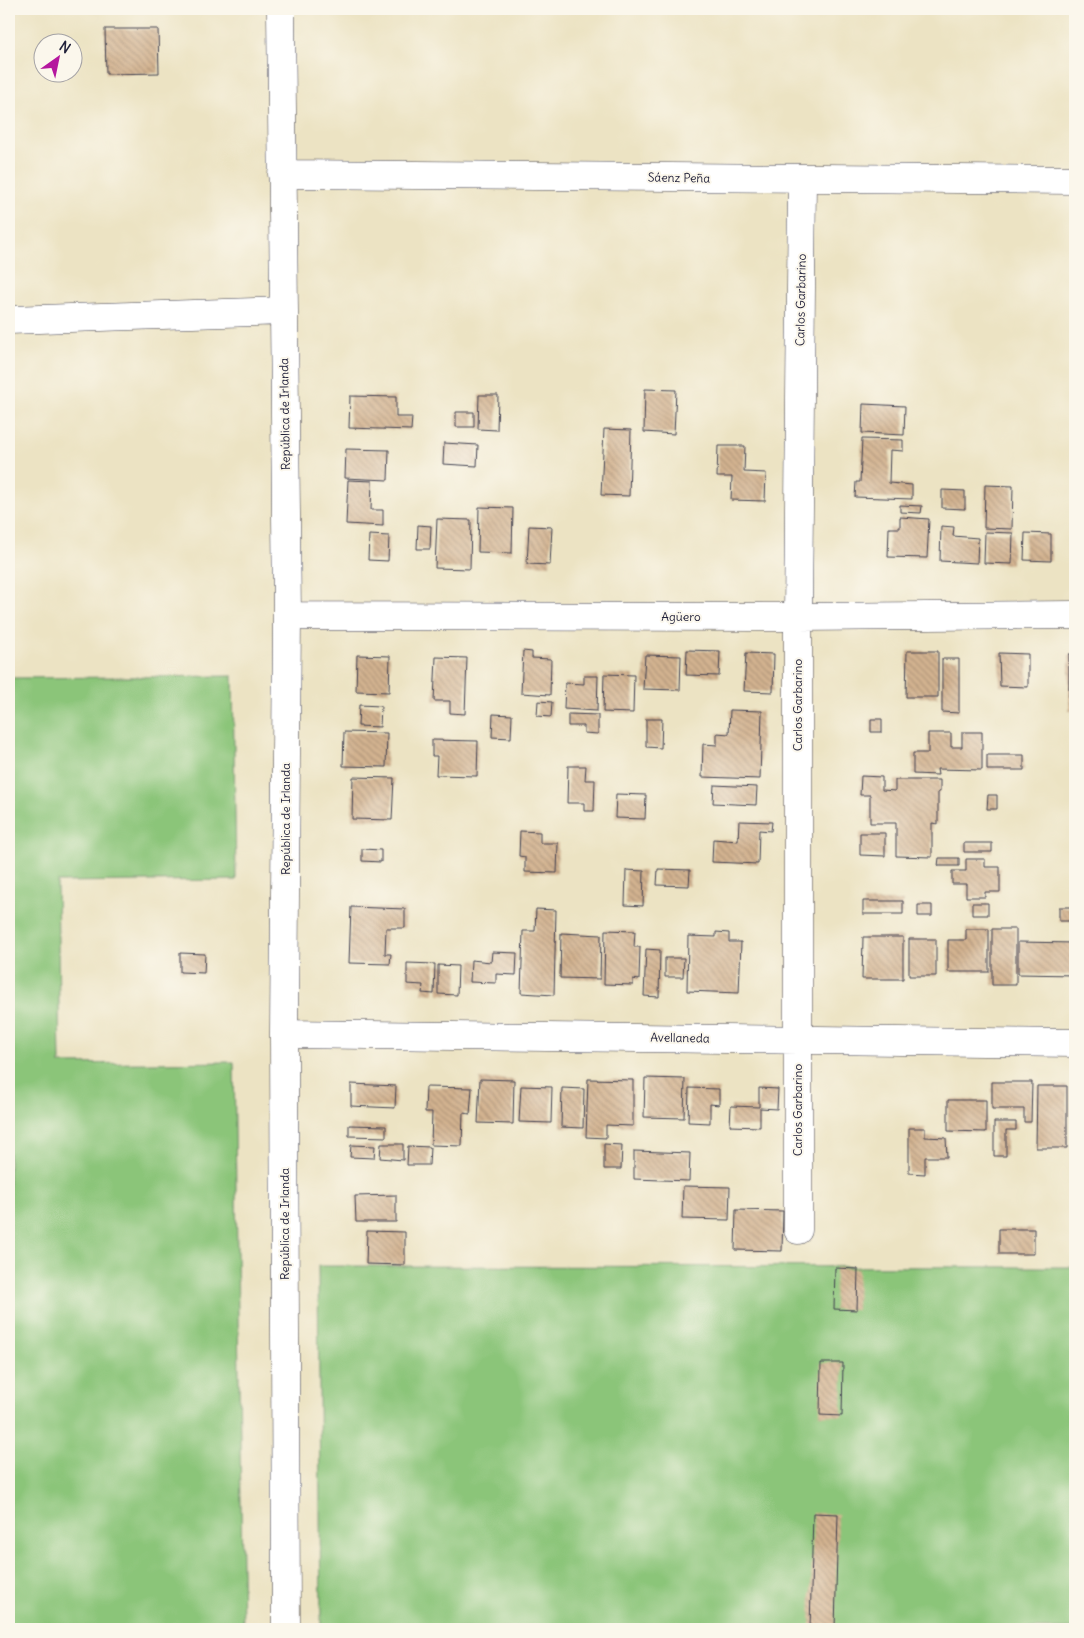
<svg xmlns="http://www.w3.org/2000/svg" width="1084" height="1638" font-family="Delius,sans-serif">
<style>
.grass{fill:#8bc579;stroke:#56745a}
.building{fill:url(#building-back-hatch)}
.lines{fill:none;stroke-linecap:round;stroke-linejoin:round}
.minor-casing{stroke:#403f4f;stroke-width:29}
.minor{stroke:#fff;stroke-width:28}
.labels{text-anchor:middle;stroke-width:4;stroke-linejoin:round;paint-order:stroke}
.street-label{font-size:12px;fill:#22223b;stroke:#fbf7ec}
</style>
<defs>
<pattern id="building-back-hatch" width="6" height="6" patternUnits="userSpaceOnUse" patternTransform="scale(1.25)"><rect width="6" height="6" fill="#d3b390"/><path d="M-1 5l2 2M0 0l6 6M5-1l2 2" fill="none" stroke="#ab9177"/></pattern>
</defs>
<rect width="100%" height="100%" fill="#fbf7ec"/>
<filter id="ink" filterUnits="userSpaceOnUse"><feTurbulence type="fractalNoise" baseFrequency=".02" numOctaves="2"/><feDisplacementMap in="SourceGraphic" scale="10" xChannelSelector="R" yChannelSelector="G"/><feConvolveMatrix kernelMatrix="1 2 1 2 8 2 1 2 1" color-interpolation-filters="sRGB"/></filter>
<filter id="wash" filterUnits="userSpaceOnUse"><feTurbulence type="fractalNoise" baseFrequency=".0096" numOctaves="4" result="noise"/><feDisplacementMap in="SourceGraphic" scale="20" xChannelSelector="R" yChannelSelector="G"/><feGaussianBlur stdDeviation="1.12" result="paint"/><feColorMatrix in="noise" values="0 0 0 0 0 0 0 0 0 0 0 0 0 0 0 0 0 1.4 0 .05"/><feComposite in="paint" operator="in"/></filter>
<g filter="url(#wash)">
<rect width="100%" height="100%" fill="#ece3c3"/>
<!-- grass -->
<path class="grass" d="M233,676L236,880L57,882L60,1064L234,1062L243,1629H9V678Z
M318,1266L1075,1267V1629H321Z"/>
<g id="blocks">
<!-- building -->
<path class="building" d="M105,29H158L159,73L106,74Z
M645,389L676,390L674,434L644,432Z
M1071,394L1075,395V410H1071Z
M479,395H498L497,430L478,429Z
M350,396L396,397V417H412L411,430L349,428Z
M863,404L905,406L904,435L862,433Z
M456,412H474V427H456Z
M604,429L631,430L629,496L601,495Z
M862,439L903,440V451L890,450L889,483L912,485V499L855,497L856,482H860Z
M444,443L478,445L477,466L443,464Z
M718,446H745L744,472L766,473L765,501L731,500L732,477H717Z
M346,449L389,450L388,480L345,478Z
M348,480L372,481L371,510H383V526L346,524Z
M985,485L1013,486L1012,529L984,528Z
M942,490L965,491V509L942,508Z
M900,505L922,506L921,513L900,512Z
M479,507L513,508L512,553L478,552Z
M900,517L929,519L927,558L888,557L889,528H900Z
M437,519L471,520L470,569L435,568Z
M418,525L431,526L430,549H417Z
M529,526L552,527L550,565L527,564Z
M941,526L954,527L953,536L978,538L977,563L940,561Z
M985,532L1013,533L1012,564L984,563Z
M1025,533L1051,534V561L1024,560Z
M369,535L389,536L388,561L368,560Z
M687,650L720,651L719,676L686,675Z
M523,651L532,652V658L551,659L550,695L521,693Z
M907,651H938V697H906Z
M746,653L774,654L773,692L744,691Z
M999,653L1028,654V687L1000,686Z
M1069,654H1075V711H1069Z
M357,655L390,656L389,692L356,691Z
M645,655L681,656L680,690L643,689Z
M436,657L467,658L465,714L450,713V701H434Z
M942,659H959V713L942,712Z
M604,674L634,675L633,713L603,712Z
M584,676H598L597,711L564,709L565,683L584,684Z
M538,701L552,702L551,717L537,716Z
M359,705L381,706L380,727L358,726Z
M730,710L762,711L760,779L702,777L703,744L717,745V733L729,734Z
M493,714L512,715L511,738L492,737Z
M568,714L598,715V734L584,733V726H568Z
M646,719H662L661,748L646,747Z
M871,719H882V732H871Z
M344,732L387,733L386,767L343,766Z
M962,732H982V770L937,769L938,775L913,774V753H928V733H951V747H962Z
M432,740L478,741L477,776L436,775L437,756H432Z
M987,755H1024V770H987Z
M568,766H586L585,780H595L594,811H584V803H567Z
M861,776L882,777V790L895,791V780H940V792H938V824L932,823V857L896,856V823H870V795H860Z
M353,777L394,778L392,820L352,819Z
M714,785L757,787L756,805L713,803Z
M616,794L646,795L645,819L615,818Z
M988,795H997V809H987Z
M739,821L772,822L771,831L759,830L758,864L712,862L713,839L738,841Z
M520,831L540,832V843H558L557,873L525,872V857L519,856Z
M860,833H885V856L860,855Z
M964,843H992V852H964Z
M362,849L381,850V862L362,861Z
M939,858H959V866H938Z
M966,859H985V867H1000V892H985V897H966V884H952V871H966Z
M658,869L690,870L689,886L657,885Z
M626,870L644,871L643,906L625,905Z
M863,901H903V914H863Z
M972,903H988V915H972Z
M918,905H932V916H918Z
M351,907L405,909V928H386L385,954H391L390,964L349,963Z
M1059,907H1072V921H1059Z
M536,909L556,910L554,995L521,993L523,931H535Z
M966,929H989V972H948V940H966Z
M992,929H1016V985H992Z
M605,930L635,931L634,947H640L639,980L633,979V985L604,984Z
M716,932L729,933V942H741L739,993L687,991L688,936L716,937Z
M561,933L601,935L600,979L560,978Z
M863,937H903V979H862Z
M909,939H936V976H909Z
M1018,942L1073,943L1075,975L1018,974Z
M646,949L660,950L659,997L644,996Z
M492,952L517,953L516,975L496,974V983L470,982L471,960L491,962Z
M180,953L205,954L204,973L180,972Z
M665,958H684L683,977H665Z
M407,963L435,964L434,994L422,993L423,985L407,984Z
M438,965L458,966L457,995L438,994Z
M645,1078L685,1079L684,1118L644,1117Z
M480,1079L514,1080L513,1124L478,1123Z
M588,1079L633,1080V1126L606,1125V1138L586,1137Z
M992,1082H1032L1031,1122H1024V1109H992Z
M351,1084L396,1086L395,1108L351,1106Z
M521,1086L552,1087L551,1123L519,1122Z
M1037,1086H1067V1148H1036Z
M426,1087L472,1088L470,1114L463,1113L462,1146L431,1145L432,1112H425Z
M562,1088L584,1089L583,1128L561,1127Z
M689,1088L719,1089V1105L710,1104V1123L688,1122Z
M759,1088L778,1089L777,1109L760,1108V1127L730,1126L731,1106L759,1107Z
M948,1100H986V1132L948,1131Z
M994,1122H1016V1130H1006V1156H994Z
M349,1125L386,1126V1137L349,1136Z
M909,1128H925V1137L946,1138L947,1157H925V1174L909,1173Z
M381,1144H403V1160L380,1158Z
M604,1144L622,1145L621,1169H604Z
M351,1145L375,1146L374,1158L350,1157Z
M408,1146L430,1147L429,1165H407Z
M634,1151L690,1153L689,1181L634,1179Z
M683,1186L730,1187L729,1220L682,1219Z
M396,1195V1222H356L355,1196Z
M736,1210L783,1211L782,1251L735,1250Z
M999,1229H1034V1254H999Z
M367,1231L405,1232V1265L366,1264Z
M835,1268L858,1269L857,1310L834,1309Z
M821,1363H843L842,1416L820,1415Z
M813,1513L838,1514L835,1629H810Z"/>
</g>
</g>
<g filter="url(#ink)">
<use href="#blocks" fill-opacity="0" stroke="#403f4f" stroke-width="1"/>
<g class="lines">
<!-- minor casing -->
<g class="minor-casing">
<path id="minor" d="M281,9L287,616L284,1034L286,1629
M282,174L1075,180
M9,320L284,311
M287,616L798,617L1075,615
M284,1034L1075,1043
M798,1230V617L802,179"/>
</g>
<!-- minor -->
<use href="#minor" class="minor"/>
</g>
</g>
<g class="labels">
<!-- street labels -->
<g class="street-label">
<text transform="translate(679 178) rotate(1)" y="4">Sáenz Peña</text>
<text transform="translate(801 300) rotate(-89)" y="4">Carlos Garbarino</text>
<text transform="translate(285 414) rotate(-91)" y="4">República de Irlanda</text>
<text x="681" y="621">Agüero</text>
<text transform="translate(798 705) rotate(-90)" y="4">Carlos Garbarino</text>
<text transform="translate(286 819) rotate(-90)" y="4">República de Irlanda</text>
<text transform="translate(680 1038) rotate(1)" y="4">Avellaneda</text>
<text transform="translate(798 1110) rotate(-90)" y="4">Carlos Garbarino</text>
<text transform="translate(285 1224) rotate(-90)" y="4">República de Irlanda</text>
</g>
</g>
<!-- margin -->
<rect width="1084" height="1638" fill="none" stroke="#fbf7ec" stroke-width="30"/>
<!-- north arrow -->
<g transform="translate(58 58) rotate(33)"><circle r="24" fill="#fbf7ec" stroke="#a4a2a5"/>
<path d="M0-4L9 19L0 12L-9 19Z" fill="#b5179e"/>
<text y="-8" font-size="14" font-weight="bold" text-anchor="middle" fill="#22223b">N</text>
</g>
</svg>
